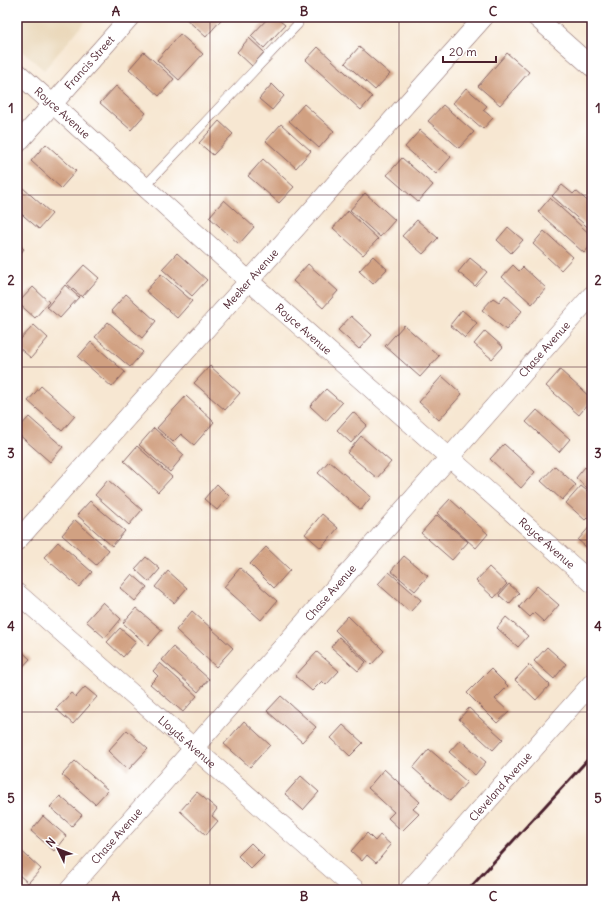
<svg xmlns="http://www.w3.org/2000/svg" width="609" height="907" font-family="Delius,sans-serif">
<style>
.built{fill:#ead8ba}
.building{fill:#d1a182}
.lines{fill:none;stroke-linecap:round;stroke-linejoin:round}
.service-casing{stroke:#876565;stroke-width:10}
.minor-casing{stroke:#876565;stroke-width:20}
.service{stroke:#fff;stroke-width:9}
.minor{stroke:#fff;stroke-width:19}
.rail{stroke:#4a1f2b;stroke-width:3}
.grid{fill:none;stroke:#4a1f2b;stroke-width:1;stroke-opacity:0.55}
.labels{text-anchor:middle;stroke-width:3.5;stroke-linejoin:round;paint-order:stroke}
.street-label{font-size:11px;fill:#4a1f2b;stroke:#fff}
.neatline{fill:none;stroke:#4a1f2b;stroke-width:1.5}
.grid-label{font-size:13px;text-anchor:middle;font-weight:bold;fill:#4a1f2b}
</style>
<rect width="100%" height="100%" fill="#fff"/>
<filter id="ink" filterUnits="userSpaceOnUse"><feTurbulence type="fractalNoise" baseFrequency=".025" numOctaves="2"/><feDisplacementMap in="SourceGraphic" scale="8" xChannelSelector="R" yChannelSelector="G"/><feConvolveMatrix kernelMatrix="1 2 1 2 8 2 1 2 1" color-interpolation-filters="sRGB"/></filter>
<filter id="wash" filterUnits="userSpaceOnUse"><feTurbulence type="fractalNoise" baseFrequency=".012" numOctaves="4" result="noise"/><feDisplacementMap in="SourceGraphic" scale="16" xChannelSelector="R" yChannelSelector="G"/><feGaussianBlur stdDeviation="0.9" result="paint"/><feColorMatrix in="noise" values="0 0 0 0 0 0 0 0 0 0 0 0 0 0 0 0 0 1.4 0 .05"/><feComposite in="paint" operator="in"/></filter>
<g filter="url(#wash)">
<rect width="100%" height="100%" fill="#f7e7d2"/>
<!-- built -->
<path class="built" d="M17,17H89L44,70L17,46Z"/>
<g id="blocks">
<!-- building -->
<path class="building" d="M184,17H217L221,20L206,37Z
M269,17H275L285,25L264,48L251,36Z
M180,34L203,54L179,80L157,60Z
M249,38L264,52L252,66L237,52Z
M318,47L372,97L361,110L306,60Z
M359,47L390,74L375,90L345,63Z
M144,52L174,79L159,96L129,69Z
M507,53L529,72L500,105L478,86Z
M272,84L284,96L272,110L259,99Z
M116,86L146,113L131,130L100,103Z
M466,88L487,106L483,110L493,118L483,129L453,103Z
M304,104L334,131L319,148L289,121Z
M443,105L474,132L459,148L428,121Z
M219,121L233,134L213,155L199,143Z
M281,124L311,151L296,168L266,141Z
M420,130L451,157L436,174L405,147Z
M46,144L76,171L61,188L31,161Z
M402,158L433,185L418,202L387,175Z
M263,159L294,187L279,203L248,176Z
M562,185L573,194L576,191L592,205V231L552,196Z
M23,188L52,214L39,229L17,210V195Z
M365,193L395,220L380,237L350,210Z
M550,198L592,236V244L584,253L538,212Z
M224,200L254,227L239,244L209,217Z
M348,211L378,239L363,255L333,228Z
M417,220L438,238L423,254L402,236Z
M508,227L523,240L511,253L497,240Z
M544,231L573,257L561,270L533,244Z
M17,243L24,249L17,258Z
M177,253L207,280L192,296L162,269Z
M373,256L387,269L373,284L359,271Z
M470,258L487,272L475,286L458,272Z
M308,264L338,291L323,308L293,281Z
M84,265L99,278L82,297L67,284Z
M513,265L519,271L523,267L546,288L532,304L502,277Z
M161,274L192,301L177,318L146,291Z
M65,285L79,297L60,318L47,307Z
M33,287L49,302L35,318L18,303Z
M126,294L156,321L142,338L111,311Z
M505,295L522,311L506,330L482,310L493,298L499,302Z
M462,310L477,323L465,338L450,325Z
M351,316L372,335L359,349L338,330Z
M108,322L143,352L130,367L95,337Z
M34,325L48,338L31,358L17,346V343Z
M404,325L439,356L420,377L385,346Z
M485,331L503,347L492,359L474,344Z
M91,342L125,372L112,387L78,357Z
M210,366L240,393L225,410L194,383Z
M560,370L592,399L579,415L546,386Z
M442,376L462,394L439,420L419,402Z
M41,386L75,416L62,431L28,401Z
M326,389L342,403L326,421L310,406Z
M186,396L214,422L194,445L181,434L173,442L157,428Z
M537,410L570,439L559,452L526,422Z
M353,412L367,425L351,443L337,430Z
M29,417L63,447L50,462L17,433V430Z
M154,428L184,455L170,472L139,445Z
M361,436L391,462L377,478L347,453Z
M504,444L535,472L521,488L490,459Z
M137,446L172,477L158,492L124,461Z
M329,461L371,497L361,510L318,473Z
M555,466L576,485L562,500L541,481Z
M585,467L592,474V486L589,490L576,478Z
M108,480L142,510L129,525L95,495Z
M217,484L229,496L217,510L204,499Z
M581,486L592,495V513L585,520L566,503Z
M450,499L488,534L476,548L437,513Z
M90,501L125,531L112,546L77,515Z
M322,514L338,528L321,548L305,534Z
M437,515L468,542L452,560L421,533Z
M75,520L109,550L96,565L62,535Z
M592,524V552L578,540Z
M58,542L92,572L79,587L44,557Z
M266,547L290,570L274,588L250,564Z
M404,556L428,576L415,591L391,571Z
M146,557L160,569L149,582L135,569Z
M489,567L507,584L494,598L476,581Z
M240,568L277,601L261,620L224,587Z
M168,571L187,588L174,603L155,587Z
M389,572L421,600L410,612L378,584Z
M132,574L147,587L135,601L120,588Z
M509,584L519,593L509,604L499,595Z
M537,586L559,605L544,622L534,613L530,617L519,607Z
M103,602L121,619L105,638L86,621Z
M136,608L162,630L148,646L123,623Z
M192,611L233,648L216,667L176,630Z
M348,616L384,651L371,665L335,630Z
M506,617L528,636L518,647L497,628Z
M120,628L136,642L123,657L107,642Z
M339,637L366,662L358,671L331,647Z
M17,647L30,659L17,673Z
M173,647L209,679L198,692L162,660Z
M547,647L566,664L554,679L534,661Z
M317,652L339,671L326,685L322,681L312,691L295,676Z
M160,663L197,696L183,712L150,684L158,676L153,671Z
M529,665L550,685L536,700L515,680Z
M491,669L508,686L495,699L509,712L497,723L467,693Z
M85,687L97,697L73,724L56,709L71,693L76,697Z
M281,696L316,727L302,742L267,711Z
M469,708L503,739L493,750L459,719Z
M244,721L270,745L250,767L224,744Z
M343,725L363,743L350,756L331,738Z
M127,730L148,749L128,770L108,751Z
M460,740L486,762L475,775L449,752Z
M429,749L467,782L450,801L413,768Z
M75,761L108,790L95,804L62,775Z
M384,769L420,802L413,809L419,814L402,831L388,818L394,812L368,788Z
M301,776L319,792L303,810L285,794Z
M197,792L217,809L212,816L218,821L206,835L180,811Z
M60,796L82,815L72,826L50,807Z
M43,816L66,836L54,851L31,831Z
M367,833L375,841L380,835L391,845L376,863L367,855L362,861L351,851Z
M251,843L264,856L251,869L238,856Z
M17,847L41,869L28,883L17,873Z"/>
</g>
</g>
<g filter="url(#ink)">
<use href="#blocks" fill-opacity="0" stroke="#876565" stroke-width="1"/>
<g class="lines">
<!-- service casing -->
<g class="service-casing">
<path id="service" d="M144,187L298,24"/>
</g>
<!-- minor casing -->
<g class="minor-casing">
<g id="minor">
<path d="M536,17L592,67"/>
<path id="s1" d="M17,72L249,281L592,583"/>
<path id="s2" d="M17,144L130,17"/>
<path id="s3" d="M17,541L484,17"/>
<path id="s4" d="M17,593L356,890"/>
<path id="s5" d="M69,890L592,295"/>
<path id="s6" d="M409,890L592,683"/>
</g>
</g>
<!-- service -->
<use href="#service" class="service"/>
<!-- minor -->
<use href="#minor" class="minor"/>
<!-- rail -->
<path class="rail" d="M468,890L592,755"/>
</g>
</g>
<!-- grid -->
<path class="grid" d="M210,17V890M399,17V890M17,195H592M17,367H592M17,540H592M17,712H592"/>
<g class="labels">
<!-- street labels -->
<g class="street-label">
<text dy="4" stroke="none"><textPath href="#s2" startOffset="109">Francis Street</textPath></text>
<text dy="4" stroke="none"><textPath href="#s1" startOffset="61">Royce Avenue</textPath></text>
<text dy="4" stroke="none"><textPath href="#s3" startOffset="351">Meeker Avenue</textPath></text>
<text dy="4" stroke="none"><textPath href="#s1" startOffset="385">Royce Avenue</textPath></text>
<text dy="4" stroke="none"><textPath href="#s5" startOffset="720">Chase Avenue</textPath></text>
<text dy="4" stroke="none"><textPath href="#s1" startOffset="709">Royce Avenue</textPath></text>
<text dy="4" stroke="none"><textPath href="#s5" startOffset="396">Chase Avenue</textPath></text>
<text dy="4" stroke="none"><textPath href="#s4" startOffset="226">Lloyds Avenue</textPath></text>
<text dy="4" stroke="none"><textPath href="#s6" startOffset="138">Cleveland Avenue</textPath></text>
<text dy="4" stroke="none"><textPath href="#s5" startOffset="72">Chase Avenue</textPath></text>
</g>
</g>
<!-- margin -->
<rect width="609" height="907" fill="none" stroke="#fff" stroke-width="44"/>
<!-- north arrow -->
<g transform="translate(58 849) rotate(313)" stroke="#ffffff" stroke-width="3" paint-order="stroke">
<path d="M0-3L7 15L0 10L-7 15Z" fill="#4a1f2b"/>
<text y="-6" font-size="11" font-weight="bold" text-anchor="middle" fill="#4a1f2b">N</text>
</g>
<!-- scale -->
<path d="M443 56v6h53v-6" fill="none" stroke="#4a1f2b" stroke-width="2"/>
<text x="449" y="56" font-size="12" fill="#4a1f2b" stroke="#ffffff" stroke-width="3" paint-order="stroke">20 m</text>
<rect x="22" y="22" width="565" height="863" class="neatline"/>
<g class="grid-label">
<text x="116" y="16">A</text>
<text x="304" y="16">B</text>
<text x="493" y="16">C</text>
<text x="11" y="113">1</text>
<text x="598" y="113">1</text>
<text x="11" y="285">2</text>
<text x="598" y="285">2</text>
<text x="11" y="458">3</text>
<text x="598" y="458">3</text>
<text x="11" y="631">4</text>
<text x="598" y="631">4</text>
<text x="11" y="803">5</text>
<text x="598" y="803">5</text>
<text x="116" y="901">A</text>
<text x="304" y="901">B</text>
<text x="493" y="901">C</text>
</g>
</svg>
